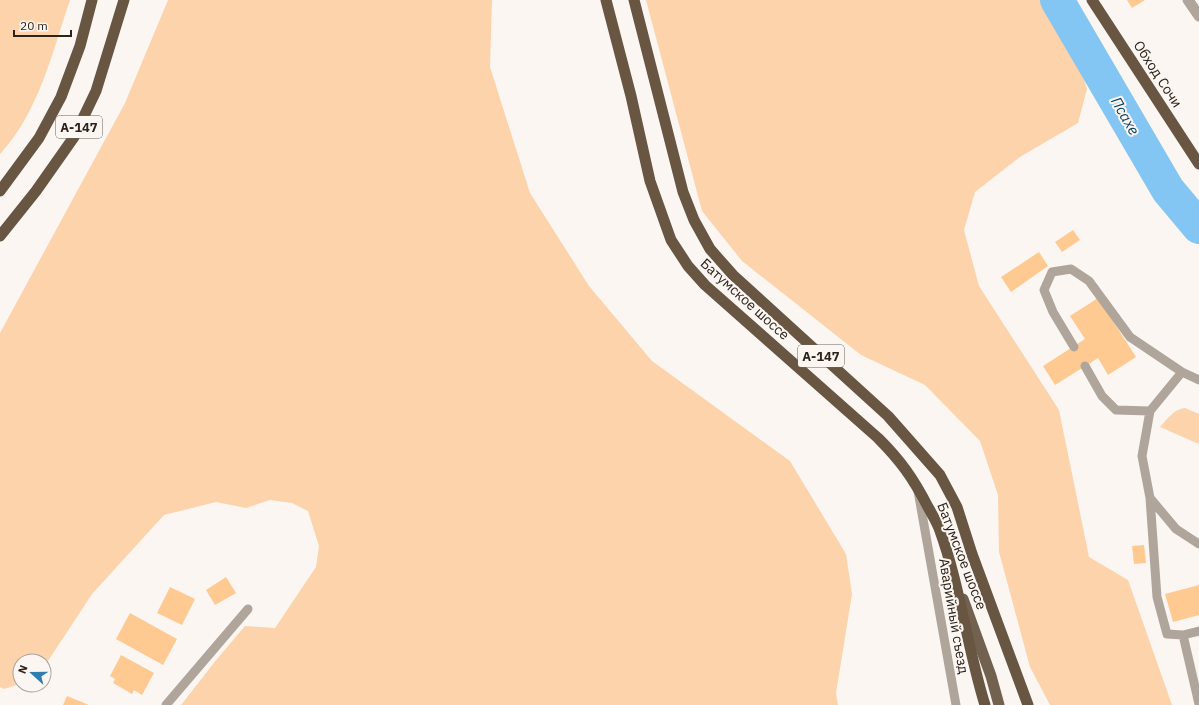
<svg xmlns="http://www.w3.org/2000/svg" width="1199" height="705" font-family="'IBM Plex Sans',sans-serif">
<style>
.green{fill:#fdd3ab}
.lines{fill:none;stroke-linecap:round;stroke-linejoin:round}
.river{stroke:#84c6f3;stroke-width:34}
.building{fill:#ffc992}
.service{stroke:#afa59b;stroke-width:9}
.minor{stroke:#afa59b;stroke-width:11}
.primary{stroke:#73614f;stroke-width:11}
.trunk{stroke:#685542;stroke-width:11}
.labels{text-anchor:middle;stroke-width:4;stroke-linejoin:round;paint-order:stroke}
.shield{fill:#fbf6f2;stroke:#6a625b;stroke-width:1}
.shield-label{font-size:13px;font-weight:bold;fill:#2c231a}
.street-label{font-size:14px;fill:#2c231a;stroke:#fbf6f2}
.water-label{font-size:15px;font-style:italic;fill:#0b405e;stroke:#fbf6f2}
</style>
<rect width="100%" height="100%" fill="#fbf6f2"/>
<!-- green -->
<path class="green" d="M0,0H70C52,53 39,112 0,154Z
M168,0H492L490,67L530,193L589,286L652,361L790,461L846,554L852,594L836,693L838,705H181L217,659L245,626L275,628L316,567L319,546L308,511L292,503L270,500L246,508L216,502L164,515L92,594L44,667V661H20V684L4,689L0,687V333L125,103Z
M646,0H1049L1064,16L1087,89L1078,123L1020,157L975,192L964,230L979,286L1059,410L1089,557L1128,580L1172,705H1050L1030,667L999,552L998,495L980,441L925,385L861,355L742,261L702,211Z
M1185,408L1199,414V444L1160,427C1167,419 1174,409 1185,408Z"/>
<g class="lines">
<!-- river -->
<path class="river" d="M1057,0L1168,190L1199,227"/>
</g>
<!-- building -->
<path class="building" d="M1127,0H1145L1132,8Z
M1073,230L1080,240L1062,252L1055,242Z
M1039,252L1048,266L1011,292L1001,277Z
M1098,298L1136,357L1108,375L1098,358L1055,385L1043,366L1085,339L1070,316Z
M1144,545L1146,563L1134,564L1132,546Z
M226,577L236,593L215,605L206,590Z
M1199,585V615L1173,622L1165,594Z
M170,587L195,599L182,625L157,613Z
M130,613L177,639L163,665L116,639Z
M121,655L154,673L142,695L134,690L132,694L113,683L115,679L110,676Z
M67,696L89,705H63Z"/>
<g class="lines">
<!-- service -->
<path class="service" d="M1074,347L1053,312L1044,290L1052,272L1071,269L1089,281L1130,337L1182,372L1199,380
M1085,366L1102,396L1116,410L1150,411
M1182,372L1150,411L1142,456L1150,498L1176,529L1199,544
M918,491L956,705
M1150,498L1157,597L1167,634L1183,635L1199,704
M1183,635L1199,631
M166,705L248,609"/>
<!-- minor -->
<path class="minor" d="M1188,0L1199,16"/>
<!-- primary -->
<path class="primary" d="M963,599L991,676L999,705"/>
<!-- trunk -->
<path class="trunk" d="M606,0L631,96L650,181L671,240L688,266L705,285L878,438C901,461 913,478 928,507C932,514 936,521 939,528C960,585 967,647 985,705
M634,0L683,192L694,220L710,249L733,275L888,416L940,475L957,507L972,554L1028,705
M1092,0L1199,164
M0,191L39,138L61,97L80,46L92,0
M0,236L36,191L74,137L96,91L124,0"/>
</g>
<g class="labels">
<!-- shield labels -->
<g class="shield">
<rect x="56" y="116" width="46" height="22" rx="3"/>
<rect x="798" y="345" width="46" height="22" rx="3"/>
</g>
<g class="shield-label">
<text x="79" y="132">А-147</text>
<text x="821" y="361">А-147</text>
</g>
<!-- street labels -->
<g class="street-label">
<text transform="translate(1158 74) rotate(57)" y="5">Обход Сочи</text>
<text transform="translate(745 299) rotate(42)" y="5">Батумское шоссе</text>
<text transform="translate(962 556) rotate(69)" y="5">Батумское шоссе</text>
<text transform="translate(954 616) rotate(80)" y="5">Аварийный съезд</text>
</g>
<!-- water labels -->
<g class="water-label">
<text transform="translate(1125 116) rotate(60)" y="5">Псахе</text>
</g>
</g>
<!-- north arrow -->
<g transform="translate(32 673) rotate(291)"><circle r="19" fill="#fbf6f2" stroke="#a8a29c"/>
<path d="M0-3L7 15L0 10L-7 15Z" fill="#2e7eb0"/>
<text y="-6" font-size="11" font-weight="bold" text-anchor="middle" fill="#2c231a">N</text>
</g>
<!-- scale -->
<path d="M14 30v6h57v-6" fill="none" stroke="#2c231a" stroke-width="2"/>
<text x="20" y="30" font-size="12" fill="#2c231a" stroke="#fbf6f2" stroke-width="3" paint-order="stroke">20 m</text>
</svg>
